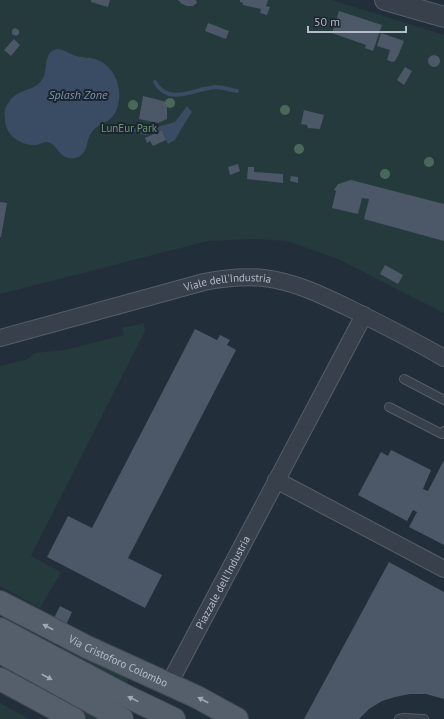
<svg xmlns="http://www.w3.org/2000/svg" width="444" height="719" font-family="'PT Sans',sans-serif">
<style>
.green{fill:#253a3c}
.water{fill:#394c64}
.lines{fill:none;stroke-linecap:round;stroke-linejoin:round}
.stream{stroke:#394c64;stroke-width:4}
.building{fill:#4c5867}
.service-casing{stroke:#555e69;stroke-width:10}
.minor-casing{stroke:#555e69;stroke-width:18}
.tertiary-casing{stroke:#555e69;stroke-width:22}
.primary-casing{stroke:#404954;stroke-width:24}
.service{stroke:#37404b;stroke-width:8}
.minor{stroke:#37404b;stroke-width:16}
.tertiary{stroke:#37404b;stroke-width:20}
.primary{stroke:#555f6b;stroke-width:22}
.tree{fill:#4a685a}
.oneway{fill:#9fa9b5}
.labels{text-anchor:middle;stroke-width:4;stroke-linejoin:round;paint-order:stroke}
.park-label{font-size:11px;fill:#6a9773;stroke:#1c2530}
.street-label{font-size:11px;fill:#b2bbc7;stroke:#1c2530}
.water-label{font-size:12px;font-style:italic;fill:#7b92ae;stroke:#1c2530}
</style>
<rect width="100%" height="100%" fill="#232e3b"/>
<!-- green -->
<path class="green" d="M0,0H332L444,35V313L338,259L287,241L252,239L208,241L0,294Z
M144,323L145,331L31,556L61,572L40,608L0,586V366L28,359L35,353L65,350L124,335L122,328Z
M62,645L126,676L128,679V682L126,684L61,649Z
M44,688L104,719H87L41,693V690Z
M0,703L29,719H0Z"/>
<!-- water -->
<path class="water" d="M57,49C65,49 69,54 76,56C84,58 93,57 100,61C117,70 124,93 116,111C110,124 98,123 92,132C85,141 89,156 74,158C58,160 58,143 47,142C43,142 40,144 36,145C28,146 19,142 13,137C8,132 5,126 5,119C4,112 5,107 9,102C18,88 33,92 41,81C50,71 41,53 57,49Z
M187,106L192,112L183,126L175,140L168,144L162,130L156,133L154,128L175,122Z"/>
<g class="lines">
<!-- stream -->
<path class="stream" d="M155,82C169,107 195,88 216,87C223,87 230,90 237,91
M125,127L145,133L155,131"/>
</g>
<!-- building -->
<path class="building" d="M91,0H110L108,7L91,2Z
M178,0H196L197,3L193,6H187L182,4Z
M240,0H268L266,6L270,7L267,15L260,13L261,9L243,5V3L240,2Z
M339,11L382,25L373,51L365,48L366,45L332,33Z
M208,23L229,31L226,39L205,31Z
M15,28L19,30V34L16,36L12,34V30Z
M381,33L404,41L398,56L395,61L392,62L387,60L390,50L377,46Z
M14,39L20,45L11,56L4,50Z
M428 61a6 6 0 1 1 12 0a6 6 0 1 1-12 0Z
M405,67L412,71L404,85L397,80Z
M143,96L167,102V119L158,123L139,119Z
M304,110L324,115L320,129L308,128L307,125L301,124Z
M162,130L166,140L153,146L150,141L147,143L145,138Z
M238,164L240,171L230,175L228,167Z
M248,167H254V172L283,174V183L247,179Z
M291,176L298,177V183L290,181Z
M351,180L444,204V241L364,219L369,199L362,198L358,214L332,208L336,191L334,190L338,184Z
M0,202L7,203L1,237H0Z
M385,265L403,275L398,284L380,274Z
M195,329L217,340L220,335L230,340L227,345L236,350L128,558L162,575L145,608L47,557L68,516L92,528Z
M391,450L431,470L423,489L428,491L444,460V545L409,527L417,512L413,510L407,521L358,495L381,452L388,456Z
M389,562L444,592V699L426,694H410L395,697L382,701L369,709L359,719H304Z
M60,606L72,612L66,625L54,618Z"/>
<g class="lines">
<!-- service casing -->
<g class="service-casing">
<path id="service" d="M404,379L444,400
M389,407L442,434L444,431
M399,719L404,718L424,719"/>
</g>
<!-- minor casing -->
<g class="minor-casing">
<g id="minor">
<path id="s1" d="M0,338L204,282C224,278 244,276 264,278C297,282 326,297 355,311C385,326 415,341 444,358"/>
<path d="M276,480L444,569"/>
<path id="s2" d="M169,684L364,315"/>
</g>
</g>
<!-- tertiary casing -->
<g class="tertiary-casing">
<path id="tertiary" d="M385,0L444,17"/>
</g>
<!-- primary casing -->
<g class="primary-casing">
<g id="primary">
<path id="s3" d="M0,602L87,647L197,697L237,719"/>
<path d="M0,629L126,696L174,719"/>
<path d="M0,652L122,719"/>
<path d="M0,679L74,719"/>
</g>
</g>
<!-- service -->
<use href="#service" class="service"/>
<!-- minor -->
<use href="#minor" class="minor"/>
<!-- tertiary -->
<use href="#tertiary" class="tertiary"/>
<!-- primary -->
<use href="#primary" class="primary"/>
</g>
<!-- trees -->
<g class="tree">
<circle cx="170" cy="103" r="5"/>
<circle cx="133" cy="105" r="5"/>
<circle cx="285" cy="110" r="5"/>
<circle cx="299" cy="149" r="5"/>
<circle cx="429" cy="162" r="5"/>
<circle cx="385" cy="174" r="5"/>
</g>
<!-- one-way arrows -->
<defs><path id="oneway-solid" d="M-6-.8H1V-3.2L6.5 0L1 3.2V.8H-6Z"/></defs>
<g class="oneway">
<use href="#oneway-solid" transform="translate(48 627) rotate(-152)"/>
<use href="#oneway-solid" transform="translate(47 677) rotate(28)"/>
<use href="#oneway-solid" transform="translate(133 699) rotate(-154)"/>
<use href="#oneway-solid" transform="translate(203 700) rotate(-152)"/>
</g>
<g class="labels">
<!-- park labels -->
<g class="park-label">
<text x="129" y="132">LunEur Park</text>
</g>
<!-- street labels -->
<g class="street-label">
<text dy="4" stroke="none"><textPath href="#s1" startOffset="235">Viale dell'Industria</textPath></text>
<text dy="4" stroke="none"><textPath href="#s2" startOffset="115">Piazzale dell'Industria</textPath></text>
<text dy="4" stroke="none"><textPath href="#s3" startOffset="132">Via Cristoforo Colombo</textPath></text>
</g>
<!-- water labels -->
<g class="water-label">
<text x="78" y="99">Splash Zone</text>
</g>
</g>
<!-- scale -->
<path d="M308 26v6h98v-6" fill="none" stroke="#b2bbc7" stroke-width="2"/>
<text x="314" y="26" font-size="12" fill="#b2bbc7" stroke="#1c2530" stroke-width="3" paint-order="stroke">50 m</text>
</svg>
